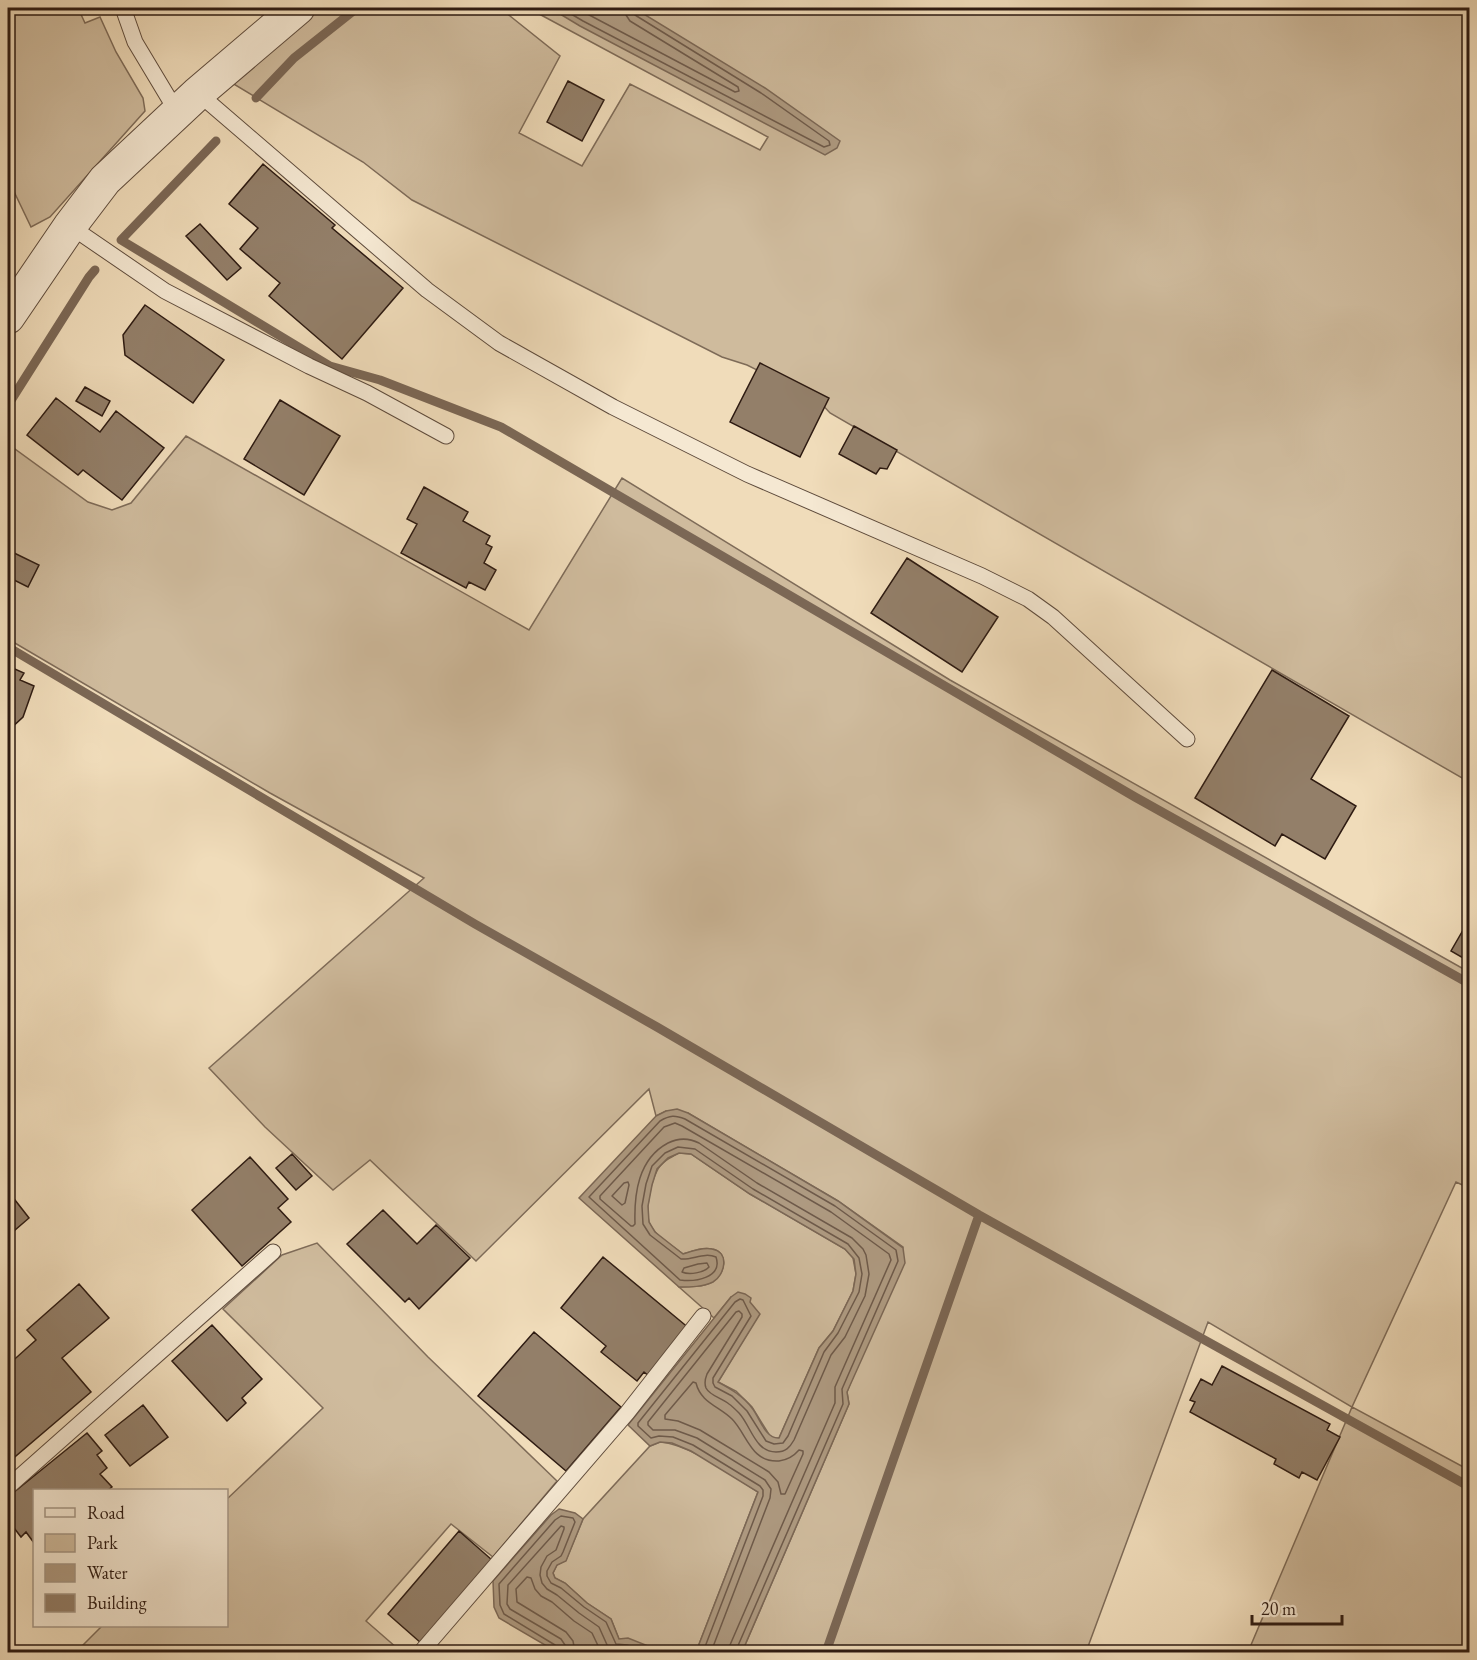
<svg xmlns="http://www.w3.org/2000/svg" width="1477" height="1660" font-family="'EB Garamond',serif">
<style>
.green{fill:#cfbb9d;stroke:#7e6b58;stroke-width:1.5}
.water{fill:#ae9a81;stroke:#7b6755;stroke-width:1.5}
.lines{fill:none;stroke-linecap:round;stroke-linejoin:round}
.shore{stroke:#6e5a4a;stroke-width:1.5}
.stream{stroke:#7b6755;stroke-width:9}
.building{fill:#937f69;stroke:#2e1b12;stroke-width:1.5}
.service-casing{stroke:#5e4b3c;stroke-width:17}
.tertiary-casing{stroke:#5e4b3c;stroke-width:35}
.service{stroke:#f5e8d2;stroke-width:15}
.tertiary{stroke:#f5e8d2;stroke-width:33}
</style>
<rect width="100%" height="100%" fill="#f0dcba"/>
<filter id="stains"><feTurbulence type="fractalNoise" baseFrequency=".00333" numOctaves="4"/><feColorMatrix values="0 0 0 0 .2 0 0 0 0 .09 0 0 0 0 .02 0 0 0 .5 -.17"/></filter>
<radialGradient id="worn" r=".72"><stop offset=".6" stop-color="#630" stop-opacity="0"/><stop offset="1" stop-color="#630" stop-opacity=".3"/></radialGradient>
<!-- green -->
<path class="green" d="M8,8H78L85,23L100,17L116,52L143,98L145,111L50,217L31,227L8,179Z
M318,8H500L560,56L519,133L582,166L630,84L760,150L768,137L528,8H1469V782L830,413L819,401L747,365L722,357L412,200L363,162L232,83L239,71Z
M186,436L529,630L622,478L950,680L1469,972V1188L1456,1182L1352,1407L1469,1470V1652H1248L1352,1407L1208,1322L1086,1652H742L849,1404L847,1392L903,1247L838,1201L688,1113L666,1111L656,1116L649,1089L476,1261L370,1160L333,1190L265,1127L209,1068L424,878L270,793L8,639V444L88,502L112,510L131,503Z
M679,1153L691,1154L750,1194L845,1249L853,1258L856,1274L853,1291L833,1331L819,1348L779,1438L775,1439L770,1436L752,1407L736,1391L718,1382L759,1314L731,1297L714,1318L679,1287C690,1287 703,1287 712,1282C725,1275 730,1252 712,1249C703,1247 692,1251 683,1254C673,1246 653,1235 649,1222C645,1210 651,1182 657,1171C661,1162 671,1157 679,1153Z
M317,1243L428,1357L557,1481L493,1557L451,1524L366,1621L397,1648L393,1652H76L102,1626H226L227,1499L323,1408L223,1309L282,1255Z
M660,1442C690,1444 732,1476 758,1492L696,1652H663L619,1639L611,1619L587,1603L565,1583L555,1578L553,1573L557,1565L566,1560L583,1519L650,1446Z"/>
<!-- water -->
<path class="water" d="M550,8H634L765,88L840,141L837,148L825,155L580,26Z
M677,1109L688,1113L838,1201L903,1248L905,1263L847,1392L849,1404L742,1652H696L758,1492L691,1451L672,1443L660,1442L650,1446L628,1425L731,1297L738,1292L745,1294L751,1298L750,1302L760,1314L718,1382C731,1389 743,1396 752,1408C760,1418 765,1439 779,1438L819,1348L833,1331L853,1291L856,1274L854,1259L845,1249L750,1194L691,1154L679,1153L668,1158L657,1169L652,1185L648,1206L649,1222L655,1232L683,1254C692,1251 703,1247 712,1249C730,1252 725,1275 713,1282C703,1287 690,1287 679,1287L579,1198L656,1116L666,1111Z
M559,1509L575,1513L583,1519L566,1561L557,1565L553,1573L555,1578L565,1583L587,1603L611,1619L619,1639L628,1638L663,1652H557L499,1618L494,1607L493,1581L551,1515Z"/>
<g class="lines">
<!-- shore -->
<path class="shore" d="M561,8L583,21L824,147L830,145L829,141L761,93L635,15L633,12L632,8
M576,8L735,92L739,91L738,87L630,21L626,15L625,8
M624,1183L628,1182L629,1185L625,1203L622,1205L612,1196Z
M698,1264L707,1263L709,1267C704,1273 689,1275 682,1272L684,1268Z
M693,1382L696,1383C701,1403 719,1406 732,1419C747,1434 751,1463 779,1461C787,1460 793,1457 799,1450L803,1451V1454L785,1494H781L778,1482L769,1472L700,1430L678,1421L665,1419V1415Z
M559,1652L558,1648L555,1645L504,1614L500,1605L499,1584L555,1520L561,1516L573,1518L575,1522L563,1552L561,1556L552,1562L547,1571V1576L551,1583L561,1588L584,1607L606,1622L616,1644L627,1645L647,1652
M566,1652L565,1645L561,1639L510,1609L507,1604L508,1585L561,1526L564,1527V1529L556,1550L547,1556L541,1567L540,1575L542,1583L547,1589L557,1595L579,1613L599,1627L608,1647L618,1652
M575,1652L573,1641L566,1632L517,1602L516,1589L527,1577L531,1578L535,1589L541,1596L552,1602L574,1621L592,1633L601,1652
M703,1652L763,1496V1490L760,1486L693,1445L673,1437L659,1436L651,1438L638,1426V1423L735,1302L740,1299L743,1300L751,1316L713,1378V1383L715,1387L732,1396L747,1411L766,1441L774,1444L783,1443L788,1436L824,1352L838,1333L859,1292L862,1274L859,1258L848,1244L753,1189L695,1149L678,1147L665,1153L652,1166L646,1184L642,1206L643,1224L650,1235L681,1259C693,1260 704,1252 716,1257C723,1278 695,1282 680,1280L589,1197L660,1121C670,1115 675,1115 685,1119L835,1206L896,1250L898,1261L842,1389L843,1404L737,1648V1652
M711,1652L770,1498L771,1489L765,1480L697,1438L675,1430H653L648,1425V1422L736,1312L739,1311L742,1314V1317L707,1374C705,1379 704,1383 706,1388C710,1396 722,1398 729,1404C732,1406 736,1410 739,1413C751,1426 755,1452 776,1452C786,1452 790,1447 794,1440L831,1355L845,1337L865,1296L869,1274L866,1255L863,1249L852,1238L757,1183L699,1143C689,1138 678,1138 668,1143C638,1159 634,1194 635,1224L633,1226H631L600,1199V1196L664,1127L675,1123L682,1126L831,1212L889,1254L891,1260L835,1387V1403L730,1645L729,1652"/>
<!-- stream -->
<path class="stream" d="M256,98L294,58L357,8
M216,141L121,240L330,366L380,380L501,427L1135,797L1470,984
M8,405L89,277L95,270
M8,647L475,924L657,1027L979,1215L1470,1487
M826,1652L979,1215"/>
</g>
<!-- building -->
<path class="building" d="M568,81L604,100L582,141L547,122Z
M263,164L335,225L332,228L403,288L342,359L269,296L280,283L240,249L258,228L229,204Z
M200,224L241,268L227,280L186,236Z
M145,305L224,360L193,403L125,355L123,335Z
M760,363L829,398L800,457L730,422Z
M85,387L110,401L102,416L76,401Z
M56,398L100,432L116,411L164,448L122,500L83,470L78,475L27,435Z
M280,400L340,436L304,495L244,459Z
M854,426L897,450L887,469L880,468L876,474L839,454Z
M424,487L468,512L463,521L490,536L486,544L492,547L484,563L496,570L485,590L469,582L466,588L401,553L417,524L407,519Z
M8,550L39,565L28,587L8,577Z
M907,558L998,617L962,672L871,613Z
M8,666L24,673L20,680L34,686L23,717L8,731Z
M1272,670L1349,716L1311,779L1356,806L1325,859L1282,834L1275,846L1195,798Z
M1470,918V962L1451,951Z
M292,1154L312,1176L296,1190L276,1168Z
M250,1157L288,1199L278,1208L291,1222L242,1266L192,1210Z
M8,1191L29,1218L8,1236Z
M383,1210L417,1244L436,1225L470,1258L419,1309L409,1298L405,1302L347,1244Z
M603,1257L690,1329L650,1377L644,1372L637,1381L601,1352L606,1346L561,1308Z
M79,1284L109,1318L62,1358L91,1392L10,1461L8,1457V1365L36,1340L27,1330Z
M212,1325L262,1379L242,1398L246,1403L227,1421L172,1361Z
M534,1332L621,1407L566,1471L478,1396Z
M1222,1366L1330,1424L1327,1430L1340,1437L1317,1480L1302,1472L1299,1478L1274,1464L1276,1459L1190,1412L1195,1402L1190,1400L1201,1379L1212,1385Z
M143,1405L168,1437L130,1466L105,1435Z
M87,1433L102,1451L97,1455L107,1468L100,1474L112,1487L108,1490H34V1543L26,1532L21,1537L8,1520V1512L9,1511L8,1508V1497Z
M459,1531L492,1560L421,1643L388,1614Z"/>
<g class="lines">
<!-- service casing -->
<g class="service-casing">
<path id="service" d="M123,8L135,42L177,112
M198,93L427,290L499,343L613,407L747,474L982,576L1028,599L1053,617L1187,739
M70,226L165,291L309,366L367,393L446,436
M8,1487L273,1252
M421,1652L627,1413L703,1316"/>
</g>
<!-- tertiary casing -->
<g class="tertiary-casing">
<path id="tertiary" d="M8,317L70,226L105,180L198,93L298,8"/>
</g>
<!-- service -->
<use href="#service" class="service"/>
<!-- tertiary -->
<use href="#tertiary" class="tertiary"/>
</g>
<!-- margin -->
<rect width="1477" height="1660" fill="none" stroke="#f0dcba" stroke-width="30"/>
<rect x="9" y="9" width="1459" height="1642" fill="none" stroke="#2e1b12" stroke-width="3"/>
<rect x="15" y="15" width="1447" height="1630" fill="none" stroke="#2e1b12" stroke-width="1.5"/>
<!-- legend -->
<rect x="33" y="1489" width="195" height="138" fill="#f5e8d2" stroke="#a59685" stroke-width="1.5"/>
<rect x="45" y="1508" width="30" height="9" fill="#f5e8d2" stroke="#a59685" stroke-width="1.5"/>
<text x="87" y="1519" font-size="18" fill="#2e1b12">Road</text>
<rect x="45" y="1534" width="30" height="18" fill="#cfbb9d" stroke="#a59685" stroke-width="1.5"/>
<text x="87" y="1549" font-size="18" fill="#2e1b12">Park</text>
<rect x="45" y="1564" width="30" height="18" fill="#ae9a81" stroke="#a59685" stroke-width="1.5"/>
<text x="87" y="1579" font-size="18" fill="#2e1b12">Water</text>
<rect x="45" y="1594" width="30" height="18" fill="#937f69" stroke="#a59685" stroke-width="1.5"/>
<text x="87" y="1609" font-size="18" fill="#2e1b12">Building</text>
<!-- scale -->
<path d="M1252 1615v9h90v-9" fill="none" stroke="#2e1b12" stroke-width="3"/>
<text x="1261" y="1615" font-size="18" fill="#2e1b12" stroke="#f5e8d2" stroke-width="4.5" paint-order="stroke">20 m</text>
<rect width="100%" height="100%" filter="url(#stains)"/>
<rect width="100%" height="100%" fill="url(#worn)"/>
</svg>
